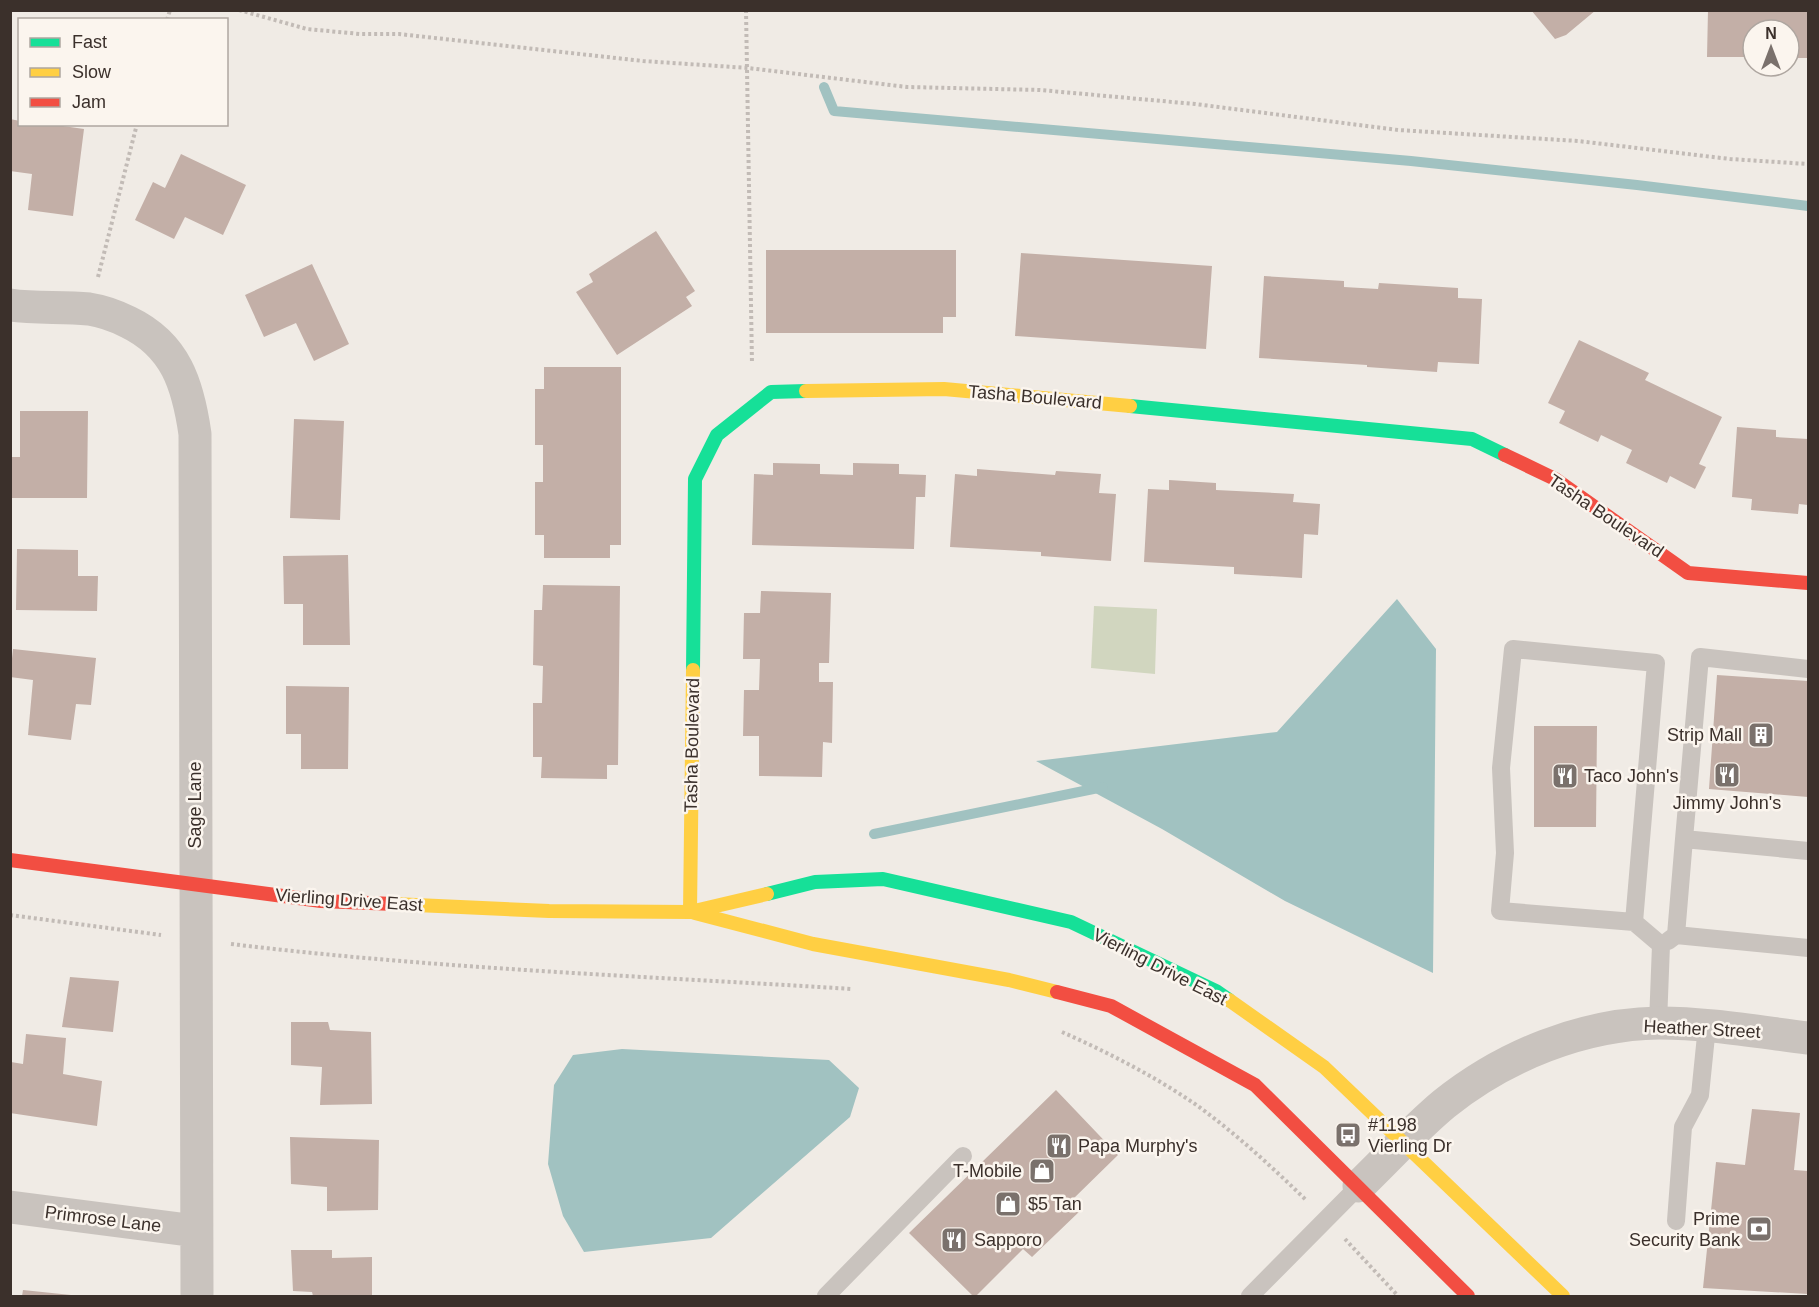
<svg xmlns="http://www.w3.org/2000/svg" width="1819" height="1307" font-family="Arial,sans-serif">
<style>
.green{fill:#d1d6bf}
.water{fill:#a1c2c1}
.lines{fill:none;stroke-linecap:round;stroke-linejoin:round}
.stream{stroke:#a1c2c1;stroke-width:10}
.building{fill:#c3afa7}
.path{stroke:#c2bbb6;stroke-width:4;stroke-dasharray:3 3;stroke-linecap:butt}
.lane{stroke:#c9c3be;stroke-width:18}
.street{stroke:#c9c3be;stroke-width:33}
.fast{stroke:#16e098;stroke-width:14}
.slow{stroke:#ffcf43;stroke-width:14}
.jam{stroke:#f24e42;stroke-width:14}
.labels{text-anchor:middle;stroke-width:5;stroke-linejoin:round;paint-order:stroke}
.street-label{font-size:18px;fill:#3b302b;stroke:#fbf5ee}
.poi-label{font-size:18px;fill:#3b302b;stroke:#fbf5ee;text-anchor:start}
</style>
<rect width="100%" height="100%" fill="#f0ebe5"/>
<!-- green -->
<path class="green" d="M1094,606L1157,609L1155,674L1091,668Z"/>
<!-- water -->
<path class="water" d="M1397,599L1436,649L1433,973L1285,901L1162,829L1036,761L1277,732Z
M622,1049L829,1060L859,1088L850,1117L711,1238L584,1252L563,1216L548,1164L554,1085L573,1055Z"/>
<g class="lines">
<!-- stream -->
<path class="stream" d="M824,87L834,111L1411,161L1637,185L1808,206
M874,834L1103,787"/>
</g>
<!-- building -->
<path class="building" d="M1531,10H1596L1566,35L1555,39Z
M1708,10H1808V58H1789V30H1753V57H1707Z
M10,119L20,121V124H49L84,129L73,216L28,210L32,174L10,171Z
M181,154L246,185L223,235L185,217L174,239L135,220L153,182L165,188Z
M656,231L695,291L686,297L692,306L617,355L576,292L593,282L589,274Z
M766,250H956V317H943V333H766Z
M1021,253L1212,266L1206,349L1015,336Z
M312,264L349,344L314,361L296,323L264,337L245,295Z
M1264,276L1344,281V287L1378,289L1379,283L1458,288V298L1482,299L1479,364L1438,362L1437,372L1367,367V365L1259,358Z
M1579,340L1649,373L1645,380L1722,417L1699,464L1706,467L1695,489L1670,476L1667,483L1626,463L1632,450L1601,435L1598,442L1559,423L1565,411L1548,403Z
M544,367H621V545H610V558H544V535H535V482H543V445H535V389H544Z
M20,411H88L87,498H10V457H20Z
M294,419L344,421L340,520L290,518Z
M1737,427L1776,430V437L1808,439V505L1799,504L1798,514L1751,510L1752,499L1732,497Z
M773,463L820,464V474L853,475V463L899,464V474L926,475L925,497H916L914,549L752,545L754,474L773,475Z
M977,469L1055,475L1056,471L1101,474L1099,493L1116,494L1111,561L1041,556V552L950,547L955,474L977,476Z
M1169,480L1216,483V490L1294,494L1293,502L1320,504L1318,535L1304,534L1302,578L1234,574V567L1144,562L1148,489L1169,490Z
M17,549L78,550V576H98L97,611L16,610Z
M348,555L350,645H303V604H284L283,556Z
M543,585L620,586L618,765H607V779L541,778L542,757H533V703H542L543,666L533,665L534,610H542Z
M761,591L831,593L829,663H819V682H833L832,743L823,742L822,777L759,776V736H743L744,690H759L760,659H743L744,613H760Z
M13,649L96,658L91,705L76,704L71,740L28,735L33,680L10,677Z
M1717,675L1808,681V797L1709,789Z
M286,686L349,687L348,769H301V734H286Z
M1534,726H1597L1596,827H1534Z
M70,977L119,981L113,1032L62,1027Z
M291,1022H328L330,1030L371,1032L372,1104L320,1105L322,1067L291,1065Z
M26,1034L66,1038L63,1074L102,1081L97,1126L10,1113L11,1062L23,1064Z
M1056,1090L1118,1155L1071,1201L1081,1210L1032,1257L1023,1249L976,1296H973L909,1233Z
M1752,1109L1800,1113L1794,1170L1808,1171V1294L1703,1288L1716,1162L1745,1165Z
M290,1137L379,1140L378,1210L327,1211V1187L291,1184Z
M291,1250H332V1258L372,1257V1296H313L312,1292L293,1291Z
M23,1290L71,1295V1296H22Z"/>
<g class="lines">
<!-- path -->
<path class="path" d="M239,10L307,29L360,34H399L643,61L748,68L907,87L1040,90L1195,104L1398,130L1578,141L1730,159L1808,164
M746,10L752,364
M167,20L170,10
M98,277L137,124
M10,915L161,935
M231,944C437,969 645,976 852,989
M1062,1032C1107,1052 1154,1076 1195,1104C1234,1132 1271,1166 1306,1200
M1345,1239L1398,1296"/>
<!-- lane -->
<path class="lane" d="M1684,839L1700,657L1808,669
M1634,922L1656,663L1513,649L1501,768L1505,853L1500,911L1634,922L1661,945L1658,1023
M1676,935L1684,839L1808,851
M1668,941L1676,935L1808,948
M1676,1221L1683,1127L1700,1095L1707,1026
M826,1296L963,1156
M1250,1296L1359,1186"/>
<!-- street -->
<path class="street" d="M10,305C37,309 62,306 89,309C102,311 116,316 128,322C176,345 188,385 195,434L197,1296
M1359,1186C1387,1159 1414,1129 1444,1104C1504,1056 1582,1024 1659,1023C1708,1023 1759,1032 1808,1038
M10,1207L196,1231"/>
<!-- fast -->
<path class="fast" d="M1130,406L1472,439L1505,455
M693,670L695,479L717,435L771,392L806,391
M767,894L815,882L883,879L1071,922L1216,991L1229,1000"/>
<!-- slow -->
<path class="slow" d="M806,391L944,389L1130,406
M394,904L549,911L690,912L767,894
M690,912L693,670
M695,913L813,944L1009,980L1057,992
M1229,1000L1324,1067L1563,1296"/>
<!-- jam -->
<path class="jam" d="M1505,455L1555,479L1688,573L1808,583
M10,860L321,901L394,904
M1057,992L1111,1006L1255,1085L1468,1296"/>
</g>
<!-- icons -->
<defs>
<g id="building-square" transform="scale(1.35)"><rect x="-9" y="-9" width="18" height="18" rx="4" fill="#7a716c" stroke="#fbf5ee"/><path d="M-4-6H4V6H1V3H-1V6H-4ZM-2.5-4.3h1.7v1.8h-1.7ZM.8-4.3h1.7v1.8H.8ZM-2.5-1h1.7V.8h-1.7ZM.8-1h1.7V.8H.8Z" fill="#fff"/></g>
<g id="restaurant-square" transform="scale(1.35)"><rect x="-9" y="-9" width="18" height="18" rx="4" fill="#7a716c" stroke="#fbf5ee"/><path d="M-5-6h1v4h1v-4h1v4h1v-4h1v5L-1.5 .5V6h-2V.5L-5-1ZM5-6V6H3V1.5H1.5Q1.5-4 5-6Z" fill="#fff"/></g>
<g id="bus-square" transform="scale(1.35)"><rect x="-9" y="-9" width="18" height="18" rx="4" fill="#7a716c" stroke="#fbf5ee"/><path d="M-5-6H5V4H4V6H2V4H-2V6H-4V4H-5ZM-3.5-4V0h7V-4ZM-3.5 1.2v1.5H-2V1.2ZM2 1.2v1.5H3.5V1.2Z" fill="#fff"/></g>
<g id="shop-square" transform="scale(1.35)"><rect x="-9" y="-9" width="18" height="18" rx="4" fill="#7a716c" stroke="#fbf5ee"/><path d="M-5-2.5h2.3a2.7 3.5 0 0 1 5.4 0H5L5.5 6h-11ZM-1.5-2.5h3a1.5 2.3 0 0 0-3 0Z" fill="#fff"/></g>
<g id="bank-square" transform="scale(1.35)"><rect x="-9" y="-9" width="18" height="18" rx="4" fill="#7a716c" stroke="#fbf5ee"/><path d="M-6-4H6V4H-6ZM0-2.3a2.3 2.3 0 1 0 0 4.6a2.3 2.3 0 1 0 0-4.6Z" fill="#fff"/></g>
</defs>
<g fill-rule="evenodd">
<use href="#building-square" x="1761" y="735"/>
<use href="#restaurant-square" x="1727" y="775"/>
<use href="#restaurant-square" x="1565" y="776"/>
<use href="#bus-square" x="1348" y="1135"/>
<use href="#restaurant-square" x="1059" y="1146"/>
<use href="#shop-square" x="1042" y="1171"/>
<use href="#shop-square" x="1008" y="1204"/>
<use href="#bank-square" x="1759" y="1229"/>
<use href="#restaurant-square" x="954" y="1240"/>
</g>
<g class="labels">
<!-- street labels -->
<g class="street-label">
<text transform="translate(1035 397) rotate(5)" y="6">Tasha Boulevard</text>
<text transform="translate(1606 516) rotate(34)" y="6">Tasha Boulevard</text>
<text transform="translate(692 745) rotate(-89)" y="6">Tasha Boulevard</text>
<text transform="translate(195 805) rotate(-90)" y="6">Sage Lane</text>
<text transform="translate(349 900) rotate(4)" y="6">Vierling Drive East</text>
<text transform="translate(1160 967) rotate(27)" y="6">Vierling Drive East</text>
<text transform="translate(1702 1029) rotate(3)" y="6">Heather Street</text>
<text transform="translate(103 1219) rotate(7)" y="6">Primrose Lane</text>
</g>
<!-- poi labels -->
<g class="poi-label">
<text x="1742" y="741" text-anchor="end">Strip Mall</text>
<text x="1584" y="782">Taco John's</text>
<text x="1727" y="809" text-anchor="middle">Jimmy John's</text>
<text x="1368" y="1131">#1198<tspan x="1368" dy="21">Vierling Dr</tspan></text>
<text x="1078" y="1152">Papa Murphy's</text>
<text x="1022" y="1177" text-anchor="end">T-Mobile</text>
<text x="1028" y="1210">$5 Tan</text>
<text x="1740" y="1225" text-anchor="end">Prime<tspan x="1740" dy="21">Security Bank</tspan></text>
<text x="974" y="1246">Sapporo</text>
</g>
</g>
<!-- border -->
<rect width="1819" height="1307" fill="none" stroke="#3b302b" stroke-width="24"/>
<!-- legend -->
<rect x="18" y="18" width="210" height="108" fill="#fbf5ee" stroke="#aea6a0" stroke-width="1.5"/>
<rect x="30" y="38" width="30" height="9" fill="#16e098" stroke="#aea6a0" stroke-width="1.5"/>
<text x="72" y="48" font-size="18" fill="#3b302b">Fast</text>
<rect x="30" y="68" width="30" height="9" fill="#ffcf43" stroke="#aea6a0" stroke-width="1.5"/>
<text x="72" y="78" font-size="18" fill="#3b302b">Slow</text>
<rect x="30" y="98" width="30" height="9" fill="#f24e42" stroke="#aea6a0" stroke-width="1.5"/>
<text x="72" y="108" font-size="18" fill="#3b302b">Jam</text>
<!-- north arrow -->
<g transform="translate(1771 48)"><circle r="28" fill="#fbf5ee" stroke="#aea6a0" stroke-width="1.5"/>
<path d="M0-4.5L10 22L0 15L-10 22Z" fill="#7a716c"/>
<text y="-9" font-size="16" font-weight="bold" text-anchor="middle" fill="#3b302b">N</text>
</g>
</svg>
